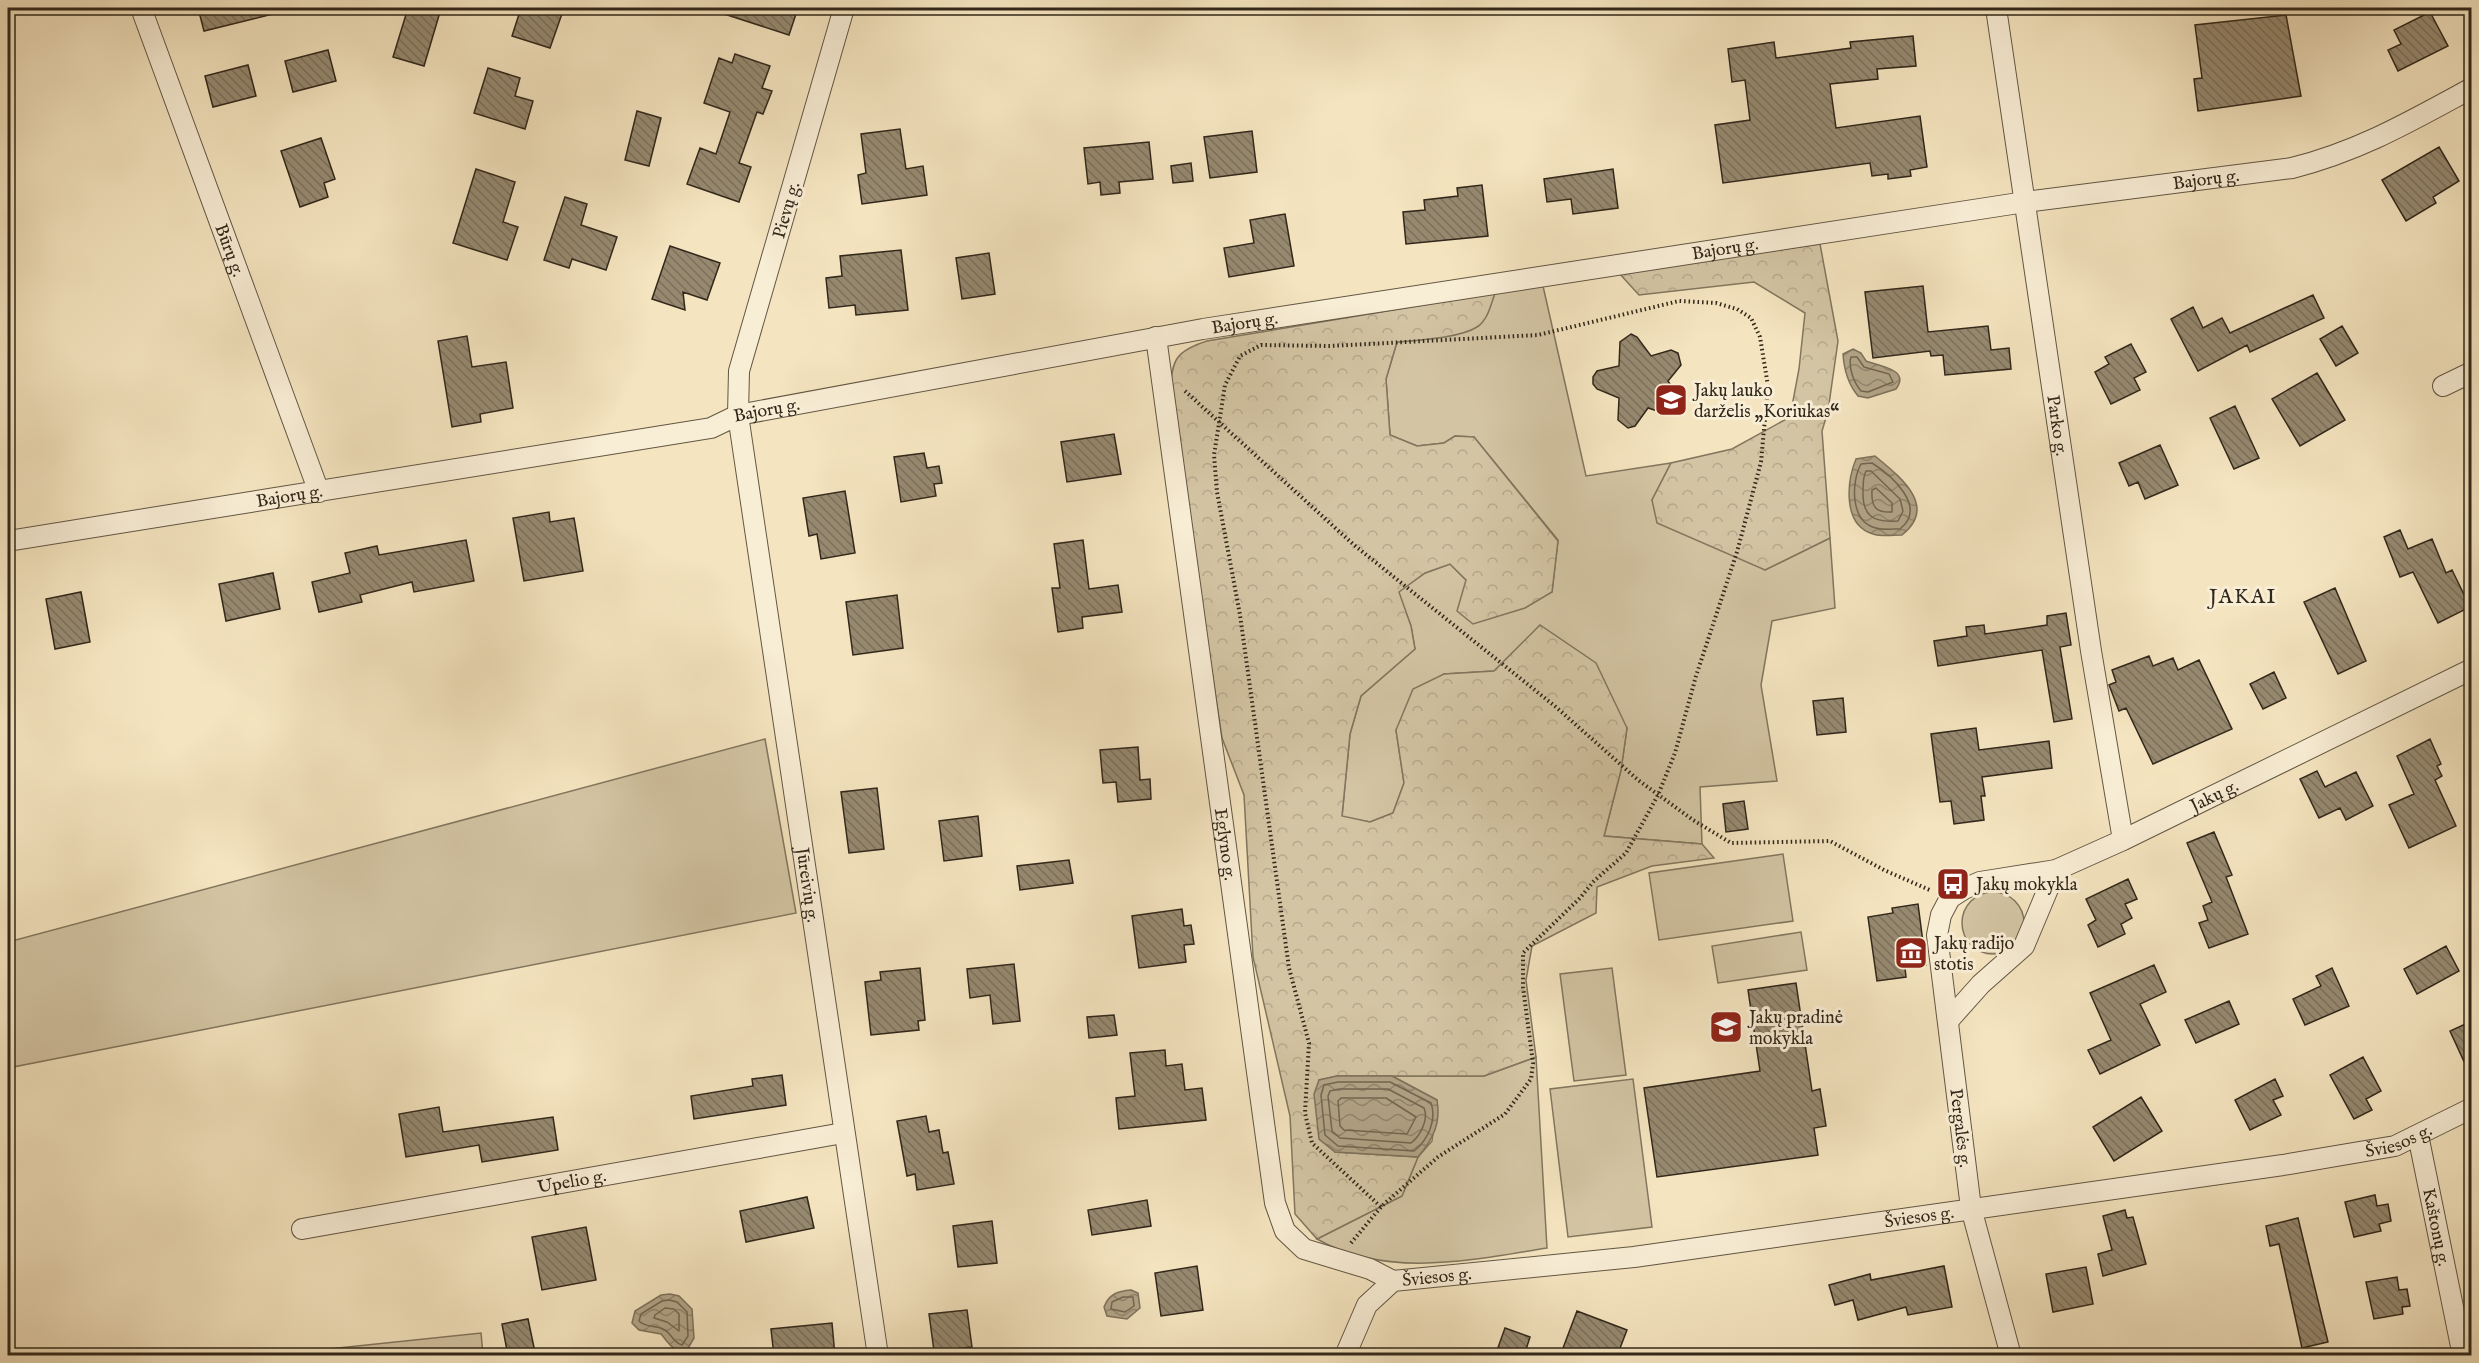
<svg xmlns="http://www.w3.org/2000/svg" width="2479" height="1363" font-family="'IM FELL English',serif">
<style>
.green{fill:#d3c4a3;stroke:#82765e;stroke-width:1.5}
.forest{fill:url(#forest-crowns);stroke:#82765e;stroke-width:1.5}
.water{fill:url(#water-waves);stroke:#7e725b;stroke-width:1.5}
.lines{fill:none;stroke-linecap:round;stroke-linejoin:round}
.shore{stroke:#726650;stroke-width:1.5}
.building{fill:url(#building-back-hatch);stroke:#31271a;stroke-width:1.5}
.minor-casing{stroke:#625643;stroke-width:22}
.path{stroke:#31271a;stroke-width:4;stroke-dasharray:1.5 3;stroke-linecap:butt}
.minor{stroke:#f8edd5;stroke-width:20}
.labels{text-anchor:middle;stroke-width:6;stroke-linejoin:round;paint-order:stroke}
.street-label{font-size:18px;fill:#31271a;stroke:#f8edd5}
.poi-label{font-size:18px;fill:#31271a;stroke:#f8edd5;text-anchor:start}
.quarter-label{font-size:21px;letter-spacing:1.5px;fill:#31271a;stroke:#f8edd5}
</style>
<defs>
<pattern id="forest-crowns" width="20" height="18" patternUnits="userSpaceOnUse" patternTransform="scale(1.5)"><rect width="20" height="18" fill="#d3c4a3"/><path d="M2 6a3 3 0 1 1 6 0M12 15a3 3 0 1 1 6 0" fill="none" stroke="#b6a88c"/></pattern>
<pattern id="water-waves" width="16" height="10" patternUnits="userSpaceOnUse" patternTransform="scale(1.5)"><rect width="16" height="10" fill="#b2a487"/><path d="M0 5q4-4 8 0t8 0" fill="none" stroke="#91866e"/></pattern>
<pattern id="building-back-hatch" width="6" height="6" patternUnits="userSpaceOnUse" patternTransform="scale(1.5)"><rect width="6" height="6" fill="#968970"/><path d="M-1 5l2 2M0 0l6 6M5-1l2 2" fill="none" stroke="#7b705b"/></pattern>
</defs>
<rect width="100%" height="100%" fill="#f4e4bf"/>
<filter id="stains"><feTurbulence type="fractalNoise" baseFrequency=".00333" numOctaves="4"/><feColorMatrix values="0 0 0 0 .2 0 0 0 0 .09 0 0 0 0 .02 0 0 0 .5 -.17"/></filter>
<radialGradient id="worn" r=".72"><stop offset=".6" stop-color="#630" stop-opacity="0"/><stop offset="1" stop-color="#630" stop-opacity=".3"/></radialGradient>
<!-- green -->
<path class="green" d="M1543,286L1586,476L1671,463L1652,500L1765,570L1830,538L1835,608L1772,621L1761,685L1777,781L1700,787L1702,844L1604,836L1621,770L1627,728L1540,626L1494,671L1444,674L1396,730L1404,783L1393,813L1370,822L1342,817L1350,734L1361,696L1415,649L1411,626L1398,592L1425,573L1450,564L1466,580L1552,592L1558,540L1474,437L1455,436L1444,443L1417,446L1390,435L1386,379L1397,342L1438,338L1487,315L1495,293Z
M765,739L796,913L8,1068V942Z
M1783,854L1793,921L1659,940L1649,873Z
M1962 923a31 31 0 1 1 62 0a31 31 0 1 1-62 0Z
M1801,932L1807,970L1718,983L1712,946Z
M1612,968L1626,1075L1574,1081L1560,974Z
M1536,1057L1547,1248C1472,1260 1387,1279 1317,1239L1402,1196L1418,1157L1432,1141L1437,1100L1392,1076H1484Z
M1633,1079L1652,1227L1568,1237L1550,1089Z
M481,1333L483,1355H271Z"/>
<!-- forest -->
<path class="forest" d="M1820,244L1838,341L1828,411L1822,431L1830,538L1765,570L1657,523L1652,500L1671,463L1732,449L1790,417L1799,369L1805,313L1754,282L1639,295L1619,273Z
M1495,293C1491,304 1488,320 1477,327C1460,338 1418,340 1397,342L1386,379L1390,435L1417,446L1444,443L1455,436L1474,437L1558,541L1552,592L1525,608L1473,624L1457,611L1466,580L1450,564L1425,573L1399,592L1411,626L1415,649L1361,696L1350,734L1342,816L1370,822L1393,813L1404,783L1396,730L1413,689L1444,674L1494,671L1540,625L1596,663L1627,728L1621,770L1604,836L1702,844L1714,858L1652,866L1597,887L1596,913L1532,946L1526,980L1536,1057L1484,1076H1337L1319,1080L1335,1152L1418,1157L1402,1196L1317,1239L1295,1214L1290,1116L1253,957L1244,795L1222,738L1170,391C1172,359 1176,351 1207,341Z"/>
<!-- water -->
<path class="water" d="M1853,349L1861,353L1866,361C1878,366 1911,369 1896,389L1868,398L1858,396C1848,384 1844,370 1843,354Z
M1875,456C1899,476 1939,506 1902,535C1893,535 1882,537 1873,534C1842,525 1847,481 1856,459Z
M1337,1076H1392L1437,1100C1441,1124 1433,1139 1418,1157L1335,1152L1319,1139L1314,1094L1319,1080Z
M1131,1290L1138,1293L1140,1308L1127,1319L1107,1316L1104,1307C1109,1294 1118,1291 1131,1290Z
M670,1294L679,1296L692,1309L694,1338L687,1350C673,1353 669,1343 661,1334L639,1330L632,1323L635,1311L661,1295Z"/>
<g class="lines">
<!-- shore -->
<path class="shore" d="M1851,357H1857L1864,367L1889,374L1893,382L1868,392L1861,391C1854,383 1848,367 1851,357Z
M1872,463C1891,475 1928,507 1900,529C1893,529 1883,530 1876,528C1850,522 1851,482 1861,464Z
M1866,471H1871L1900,499L1903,511L1898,521C1873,523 1862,516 1863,490C1863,483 1863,477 1866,471Z
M1876,488L1892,503V512C1875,513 1871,506 1872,490Z
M1338,1082H1390L1431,1103C1437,1120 1428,1140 1414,1151L1338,1146L1325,1135L1321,1095L1324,1085Z
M1339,1089H1388L1424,1108C1429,1120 1420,1136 1411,1143L1340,1138L1332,1131L1328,1096L1330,1091Z
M1341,1098H1386L1416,1117L1407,1134L1344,1130L1340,1126L1338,1101Z
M1123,1297H1133L1134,1306L1125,1312L1111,1309L1112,1302Z
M669,1300L677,1302L687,1312L688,1336L682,1345C672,1342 672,1333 663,1329C655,1325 646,1328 639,1321L641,1314L662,1301Z
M665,1308L674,1309L679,1314V1331L667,1322L654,1318L655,1315Z"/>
</g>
<!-- building -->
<path class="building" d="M198,8H272L273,14L204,31Z
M408,8H424L440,12L424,66L393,57Z
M521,8H564L550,48L512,36Z
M716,8H798L789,35L715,11Z
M2430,12L2448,46L2398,71L2388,50L2401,44L2394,30Z
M2286,15L2301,96L2198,111L2194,79L2202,78L2195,25Z
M1913,36L1916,66L1877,69L1878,79L1830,84L1836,128L1920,116L1927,167L1910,170L1911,176L1888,179V174L1872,176L1870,163L1723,183L1715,125L1750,120L1745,80L1732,82L1728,49L1774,42L1776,58L1851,48L1850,42Z
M328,50L336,81L293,92L285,61Z
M735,54L770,66L762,88L772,91L763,114L757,112L739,163L751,167L739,202L687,184L700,148L716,154L730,112L704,103L719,58L732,63Z
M248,65L256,96L213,107L205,76Z
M488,68L520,78L515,96L533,101L525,129L474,113Z
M637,111L661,118L649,166L625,160Z
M900,129L906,169L923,166L927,195L862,204L858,175L866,173L861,134Z
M1252,131L1257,172L1210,178L1204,137Z
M321,138L335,179L324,183L328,197L300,207L281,151Z
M1149,142L1153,179L1119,182L1120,193L1101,195L1100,182L1088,184L1084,148Z
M2439,147L2459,181L2433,197L2436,203L2406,221L2382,180Z
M1191,163L1193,181L1173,183L1171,166Z
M476,169L515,182L503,222L518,227L507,260L453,243Z
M1613,169L1618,208L1573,214L1571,199L1547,202L1544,179Z
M1482,185L1488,236L1406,244L1403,212L1425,210L1424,200L1458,196L1457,188Z
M565,197L587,204L581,225L617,237L606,270L572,259L569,268L544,260Z
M1285,214L1294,266L1229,277L1224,248L1254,243L1250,220Z
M670,246L720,263L707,300L683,292L685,310L652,299Z
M901,250L908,310L856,315L855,305L829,308L826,278L842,276L840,256Z
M989,253L995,294L962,299L956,258Z
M1923,286L1928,332L1988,326L1991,350L2009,348L2011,369L1945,375L1943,355L1931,356L1930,351L1873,358L1865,292Z
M2313,295L2324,318L2250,352L2247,345L2198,371L2171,319L2193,307L2203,328L2222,318L2230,333Z
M2342,326L2358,353L2336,366L2320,339Z
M1631,334L1637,337L1651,356L1671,350L1678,353L1681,365L1668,381L1681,401V408L1676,413L1670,415L1648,408L1635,426L1628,428L1618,420L1619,398L1597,389L1593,384V377L1597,371L1619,366L1620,342Z
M467,336L472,367L506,362L513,408L480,414L481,422L452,427L438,341Z
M2131,344L2146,372L2134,378L2140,390L2111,404L2095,372L2109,364L2105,357Z
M2317,373L2345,420L2300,446L2272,399Z
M2235,406L2259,458L2234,469L2210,418Z
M1114,434L1121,474L1067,482L1061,442Z
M2160,445L2178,485L2145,499L2138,482L2129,486L2119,463Z
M924,453L927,468L939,466L942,483L934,484L936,496L901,502L894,457Z
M845,491L855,553L821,559L817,534L809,536L803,498Z
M549,512L550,522L574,518L583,571L524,581L513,518Z
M2400,530L2408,549L2432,539L2446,573L2452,570L2470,607L2438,623L2413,572L2400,577L2384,537Z
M466,540L474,581L414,592L412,582L360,595L362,602L319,612L312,582L350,573L345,553L377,546L379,555Z
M1083,540L1089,589L1118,585L1122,612L1082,617L1083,628L1058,632L1052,588H1060L1054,544Z
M273,573L280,609L226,621L219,584Z
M2335,588L2366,661L2338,674L2304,602Z
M81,592L90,642L55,649L46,599Z
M897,595L903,648L853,655L846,602Z
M2066,613L2071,645L2060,647L2072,719L2054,722L2042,650L1938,666L1934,641L1967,636L1966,627L1984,625L1985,634L2047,625V616Z
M2149,656L2153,666L2173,658L2178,670L2199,660L2232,729L2153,764L2126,708L2119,711L2109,685L2116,682L2112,670Z
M2274,672L2286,698L2263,709L2250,684Z
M1843,698L1846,732L1817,735L1813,701Z
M1976,728L1979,750L2049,741L2052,768L1982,777L1985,796H1981L1984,820L1954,824L1951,801L1940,802L1931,734Z
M2430,739L2441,764L2437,766L2442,776L2435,780L2456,826L2409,848L2389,805L2414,794L2397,756Z
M1138,747L1140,780L1150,779L1151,799L1118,802L1116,782L1103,783L1100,750Z
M2317,771L2325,787L2356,772L2373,806L2346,820L2340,808L2319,818L2300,779Z
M877,788L884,849L849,853L841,792Z
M1744,801L1748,829L1726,832L1723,804Z
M978,816L982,856L944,861L939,821Z
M2214,832L2232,875L2226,877L2248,934L2209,948L2199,923L2208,920L2203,906L2212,902L2187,843Z
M1069,860L1073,883L1020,890L1017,866Z
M2128,879L2137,899L2125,904L2132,918L2121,924L2125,934L2098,947L2088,925L2096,920L2086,899Z
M1918,904L1926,965L1905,968L1906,977L1877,981L1868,917L1893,913L1892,908Z
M1182,909L1184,926L1191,925L1194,944L1184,945L1186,962L1139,968L1132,916Z
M2446,946L2459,971L2417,994L2404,969Z
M1014,964L1020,1021L993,1024L990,995L970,998L967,969Z
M2154,965L2166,992L2140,1004L2160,1045L2100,1074L2088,1050L2111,1040L2090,993Z
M920,968L925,1020L918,1021L919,1030L871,1035L865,982L881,980L880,972Z
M2332,968L2349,1006L2305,1025L2293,999L2321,986L2316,976Z
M1796,983L1812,1091L1820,1089L1826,1126L1814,1128L1818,1155L1657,1177L1644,1088L1760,1071L1748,990Z
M2229,1001L2239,1024L2196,1043L2185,1020Z
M1114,1015L1117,1035L1089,1038L1087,1017Z
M2472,1021V1079L2450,1031Z
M1165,1050L1166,1066L1182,1064L1185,1090L1202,1088L1206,1120L1119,1129L1116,1098L1135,1096L1130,1053Z
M2363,1057L2381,1091L2366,1099L2372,1110L2354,1119L2330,1075Z
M782,1075L786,1105L694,1119L691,1096L753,1086L752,1079Z
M2275,1079L2283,1096L2273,1100L2281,1115L2250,1130L2235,1100Z
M2141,1097L2162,1131L2114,1161L2093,1127Z
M439,1107L443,1132L553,1117L558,1150L482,1162L479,1145L406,1157L399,1114Z
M926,1116L929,1132L939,1130L943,1153L948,1152L954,1184L917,1190L915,1174L907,1176L897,1121Z
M2375,1195L2377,1206L2388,1204L2391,1221L2379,1224L2381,1231L2354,1237L2345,1202Z
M807,1197L814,1228L746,1242L740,1211Z
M1147,1200L1151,1226L1092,1235L1088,1210Z
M2125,1210L2127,1218L2133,1217L2146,1264L2103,1276L2098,1254L2112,1250L2103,1216Z
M2298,1218L2328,1342L2302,1348L2279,1244L2270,1246L2266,1226Z
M992,1221L997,1263L958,1267L953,1226Z
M586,1227L596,1280L542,1290L532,1237Z
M1197,1266L1203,1310L1161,1316L1155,1273Z
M1944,1266L1952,1307L1908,1315L1906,1307L1858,1320L1853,1300L1835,1305L1829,1285L1870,1274L1871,1280Z
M2086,1267L2093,1304L2053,1312L2046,1274Z
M2397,1277L2399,1290L2407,1289L2410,1306L2402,1307L2403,1314L2374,1319L2366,1282Z
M967,1310L972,1347L934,1351L929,1314Z
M1577,1311L1627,1330L1617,1356H1560Z
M528,1319L535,1352L508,1356L502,1324Z
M832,1323L835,1356H774L771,1329Z
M1505,1328L1530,1337L1524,1356H1495Z"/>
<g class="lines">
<!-- minor casing -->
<g class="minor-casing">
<g id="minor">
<path id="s1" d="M141,8L319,492"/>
<path id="s2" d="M844,8L739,371L738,415L878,1356"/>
<path id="s3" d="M1996,8L2091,651L2123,840"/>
<path id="s4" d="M1156,337L1275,1203L1285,1231L1304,1249L1370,1269L1393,1281"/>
<path d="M2443,386L2472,372"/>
<path id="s5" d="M8,541L711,428L738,415L1203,329L2025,202L2292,168C2360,151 2411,121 2472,88"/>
<path d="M1948,1021L1981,984L2024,946L2056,870"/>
<path id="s6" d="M2418,1135L2463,1356"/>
<path id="s7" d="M302,1229L843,1133"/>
<path id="s8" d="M1345,1356L1367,1305L1393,1281L1634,1257L2283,1165L2395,1146L2472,1108"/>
<path id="s9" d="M2011,1356L1971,1208L1937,935L1941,915L1950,898L1964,889L1980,882L2056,870L2123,840L2472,669"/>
</g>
</g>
<!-- path -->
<path class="path" d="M1185,391L1354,545L1556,707L1638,780L1693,820L1731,843L1830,841L1884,870L1932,891
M1351,1243L1381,1207L1384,1204L1438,1157L1505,1114L1531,1079L1533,1063L1523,987V953L1580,898L1594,881L1626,853L1658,795L1675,753L1696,676L1737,552L1761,462L1768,386L1760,337L1751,318L1737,309L1716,303L1679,301L1538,335L1330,346L1261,345L1240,356L1225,385L1214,455L1217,492L1240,615L1289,968L1309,1043L1305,1113L1312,1143L1381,1207"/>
<!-- minor -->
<use href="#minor" class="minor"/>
</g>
<!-- icons -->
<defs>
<g id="school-square" transform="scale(1.725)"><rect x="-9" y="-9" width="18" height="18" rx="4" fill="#8f2418" stroke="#f8edd5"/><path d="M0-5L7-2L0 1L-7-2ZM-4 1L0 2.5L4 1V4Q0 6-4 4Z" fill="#fff"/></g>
<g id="bus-square" transform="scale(1.725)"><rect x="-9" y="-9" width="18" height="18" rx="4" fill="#8f2418" stroke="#f8edd5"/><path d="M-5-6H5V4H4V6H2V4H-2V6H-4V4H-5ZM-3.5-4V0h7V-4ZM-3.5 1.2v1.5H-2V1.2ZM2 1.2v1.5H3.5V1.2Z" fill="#fff"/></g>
<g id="museum-square" transform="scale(1.725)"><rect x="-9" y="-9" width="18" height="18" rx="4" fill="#8f2418" stroke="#f8edd5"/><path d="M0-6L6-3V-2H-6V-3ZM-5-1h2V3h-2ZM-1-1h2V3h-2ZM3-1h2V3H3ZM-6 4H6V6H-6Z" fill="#fff"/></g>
</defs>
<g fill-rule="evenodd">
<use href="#school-square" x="1671" y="400"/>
<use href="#bus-square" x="1953" y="884"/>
<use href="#museum-square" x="1911" y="953"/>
<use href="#school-square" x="1726" y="1027"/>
</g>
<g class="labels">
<!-- street labels -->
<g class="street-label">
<text dy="6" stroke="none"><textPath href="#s5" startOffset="2229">Bajorų g.</textPath></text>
<text transform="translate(786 210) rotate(-74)" y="6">Pievų g.</text>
<text dy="6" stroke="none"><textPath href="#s5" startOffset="1743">Bajorų g.</textPath></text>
<text dy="6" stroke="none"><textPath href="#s1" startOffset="258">Būrų g.</textPath></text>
<text dy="6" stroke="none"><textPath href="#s5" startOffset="1257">Bajorų g.</textPath></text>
<text dy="6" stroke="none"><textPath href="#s5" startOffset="771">Bajorų g.</textPath></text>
<text dy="6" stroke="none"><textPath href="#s3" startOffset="422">Parko g.</textPath></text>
<text dy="6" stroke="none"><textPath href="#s5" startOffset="285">Bajorų g.</textPath></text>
<text dy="6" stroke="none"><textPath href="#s9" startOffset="754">Jakų g.</textPath></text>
<text dy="6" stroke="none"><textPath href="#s4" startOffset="512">Eglyno g.</textPath></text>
<text dy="6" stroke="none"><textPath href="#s2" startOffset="897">Jūreivių g.</textPath></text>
<text transform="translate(1961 1128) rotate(83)" y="6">Pergalės g.</text>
<text dy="6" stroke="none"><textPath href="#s8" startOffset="1107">Šviesos g.</textPath></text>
<text dy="6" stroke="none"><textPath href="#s7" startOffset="274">Upelio g.</textPath></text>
<text dy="6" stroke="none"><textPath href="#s8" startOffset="621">Šviesos g.</textPath></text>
<text dy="6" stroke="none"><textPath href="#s6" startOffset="94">Kaštonų g.</textPath></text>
<text dy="6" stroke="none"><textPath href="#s8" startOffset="135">Šviesos g.</textPath></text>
</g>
<!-- poi labels -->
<g class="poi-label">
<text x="1694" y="396">Jakų lauko<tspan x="1694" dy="21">darželis „Koriukas“</tspan></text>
<text x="1976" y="890">Jakų mokykla</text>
<text x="1934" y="949">Jakų radijo<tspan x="1934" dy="21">stotis</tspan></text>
<text x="1749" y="1023">Jakų pradinė<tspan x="1749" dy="21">mokykla</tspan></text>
</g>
<!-- quarter labels -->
<g class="quarter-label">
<text x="2243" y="603">JAKAI</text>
</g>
</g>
<!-- margin -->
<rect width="2479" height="1363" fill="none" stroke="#f4e4bf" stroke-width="30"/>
<rect x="9" y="9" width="2461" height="1345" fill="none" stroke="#31271a" stroke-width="3"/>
<rect x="15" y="15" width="2449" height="1333" fill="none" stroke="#31271a" stroke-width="1.5"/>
<rect width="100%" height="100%" filter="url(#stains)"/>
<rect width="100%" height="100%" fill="url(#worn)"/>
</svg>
